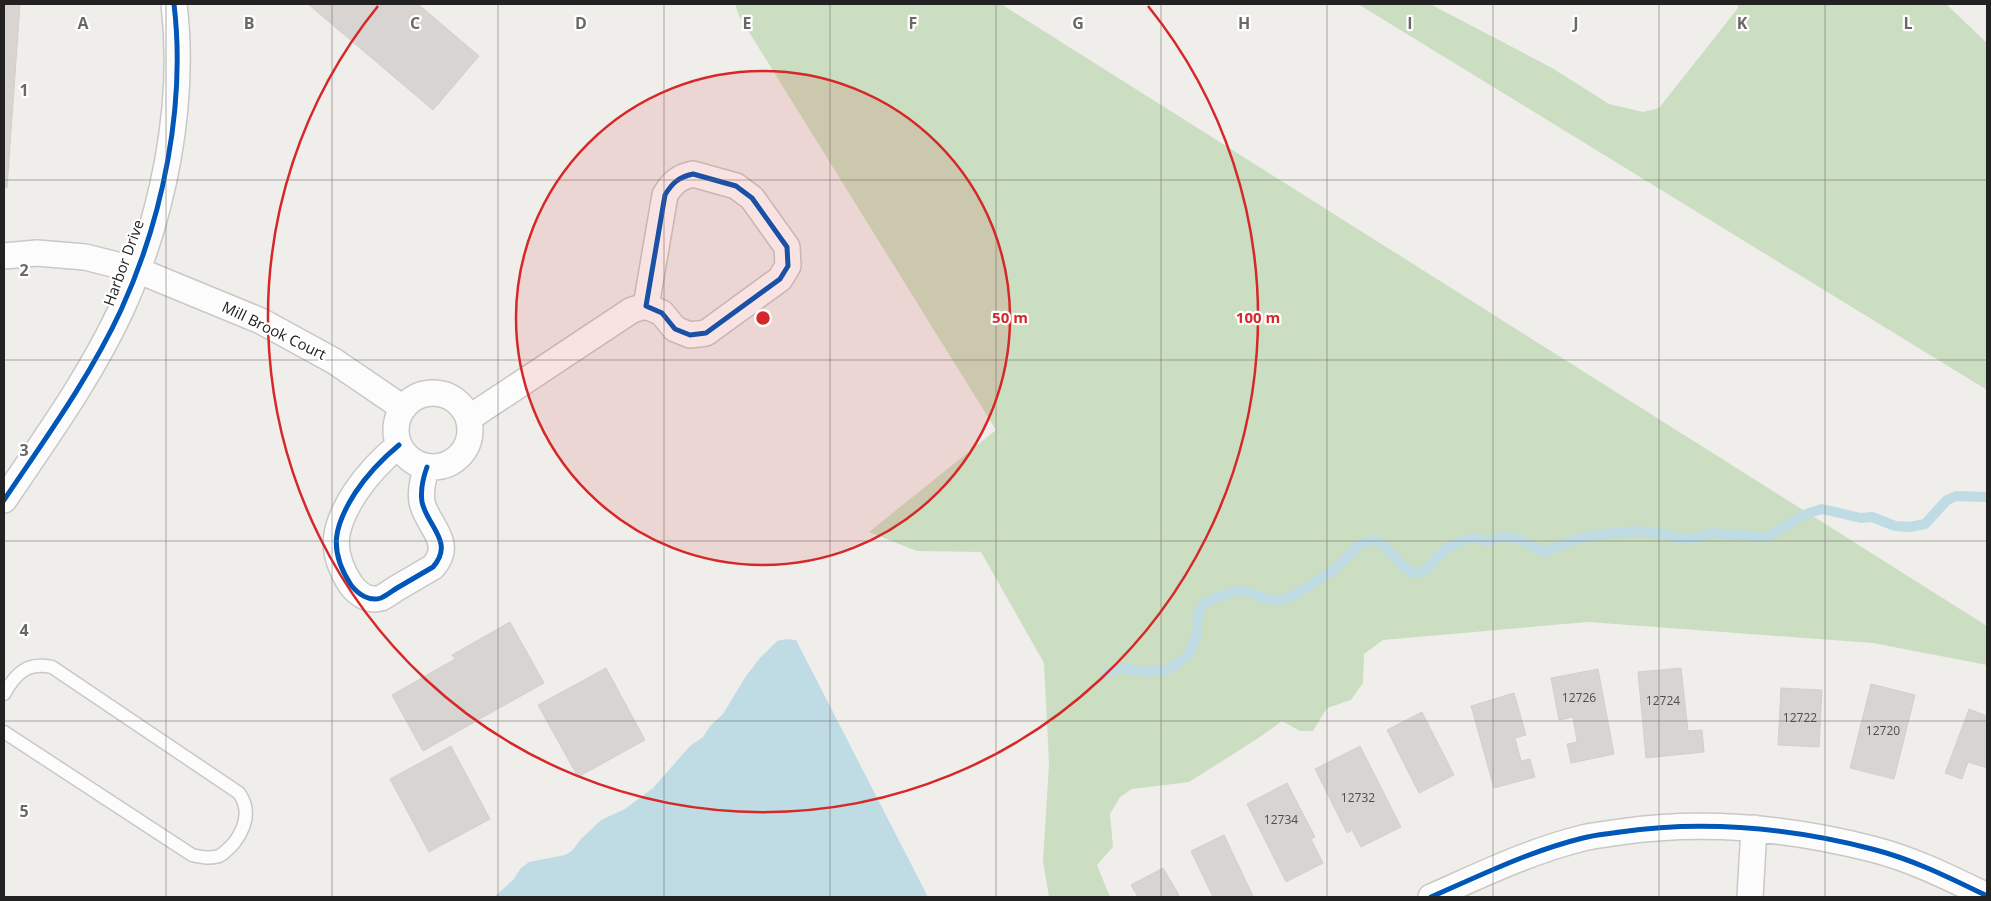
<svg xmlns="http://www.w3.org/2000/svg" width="1991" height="901" font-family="'Open Sans',sans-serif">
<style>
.forest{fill:#cbdec1}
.water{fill:#bfdbe3}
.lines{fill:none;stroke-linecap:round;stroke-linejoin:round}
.stream{stroke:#bfdbe3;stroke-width:10}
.building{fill:#d7d4d2;stroke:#d3d0cc}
.lane-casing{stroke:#c9c8c7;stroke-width:15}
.street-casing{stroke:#c9c8c7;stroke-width:28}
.lane{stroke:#fdfcfc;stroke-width:12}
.street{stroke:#fdfcfc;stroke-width:25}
.cycleway-casing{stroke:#fff;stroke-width:8}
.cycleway{stroke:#0057b8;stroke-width:5}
.grid{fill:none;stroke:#6a6968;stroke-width:1;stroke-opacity:0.55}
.ring{fill:none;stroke:#d62828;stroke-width:2.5}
.labels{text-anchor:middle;stroke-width:4.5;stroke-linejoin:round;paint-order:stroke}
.number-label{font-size:12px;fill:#4f4e4e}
.street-label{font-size:15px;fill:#222;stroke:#fff}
.grid-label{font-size:16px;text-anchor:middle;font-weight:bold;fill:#6a6968;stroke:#fff;stroke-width:4.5;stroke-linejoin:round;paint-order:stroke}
.centre{fill:#d62828;stroke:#fff;stroke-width:2.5}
.ring-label{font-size:15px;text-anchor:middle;font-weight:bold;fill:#d62828;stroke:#fff;stroke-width:4.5;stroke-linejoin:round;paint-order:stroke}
</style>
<rect width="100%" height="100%" fill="#f0eeeb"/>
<!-- forest -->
<path class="forest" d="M735,4H1001L1987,626V665L1873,643L1588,622L1383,640L1364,654L1363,683L1351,700L1327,708L1313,731H1300L1282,721L1257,739L1189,782L1132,789L1120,797L1110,814L1113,847L1097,865L1110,897H1049L1043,861L1049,764L1044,663L981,552L917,551L869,532L996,430L739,16Z
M1358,4H1430L1552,68L1609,104L1643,112L1659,108L1738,8L1737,4H1946L1987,43V390Z"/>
<!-- water -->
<path class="water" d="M786,639L796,640L928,897H494L513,880L521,868L529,862L565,855L572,851L580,840L601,820L625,809L653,788L690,746L703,737L710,726L723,714L746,676L760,658L777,641Z"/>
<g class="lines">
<!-- stream -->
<path class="stream" d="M1107,673L1120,668L1149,672L1166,670L1177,664L1189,654L1197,634L1198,613L1204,604L1220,596L1241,590L1255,594L1264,599L1282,600L1300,592L1335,569L1357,547L1367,541L1374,540L1383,544L1402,565L1414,573L1423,572L1446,549L1461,541L1474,538L1488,541L1502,537L1517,538L1544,552L1577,539L1604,534L1634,531L1660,533L1681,539L1695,538L1711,533L1767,537L1806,514L1822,509L1861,518L1872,517L1895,526L1910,527L1925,524L1947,500L1956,496L1987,497"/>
</g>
<!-- building -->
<path class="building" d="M4,4H20L7,188H4Z
M308,4H418L479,56L433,110Z
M510,622L544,683L423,751L392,695L455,659L452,655Z
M606,668L645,740L578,777L538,705Z
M1681,668L1688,731L1702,730L1704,752L1646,758L1638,672Z
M1598,669L1614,754L1571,763L1567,744L1577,742L1573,717L1559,720L1551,678Z
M1871,684L1915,695L1894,779L1850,768Z
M1781,688L1822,690L1819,747L1778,745Z
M1514,693L1526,735L1515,738L1521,761L1530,759L1535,777L1494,788L1471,706Z
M1969,709L1987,716V768L1968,762L1962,779L1945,773Z
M1422,712L1454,775L1419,793L1387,730Z
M451,746L490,819L429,852L390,779Z
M1360,746L1401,827L1361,847L1352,830L1347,833L1315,769Z
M1287,783L1315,837L1311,839L1323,863L1286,882L1247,804Z
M1224,835L1253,896L1250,897H1213L1191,851Z
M1163,868L1179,895L1175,897H1138L1131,885Z"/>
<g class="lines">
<!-- lane casing -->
<g class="lane-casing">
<path id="lane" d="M4,694C16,673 27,662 52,667L239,793C251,810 246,827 234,843C230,847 224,854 219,856C209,859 201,857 192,855L4,732"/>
</g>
<!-- street casing -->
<g class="street-casing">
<path id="street" d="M693,174L736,186L752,198L787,247L788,266L780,279L706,333L690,335L675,329L662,313L646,306L665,195C672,183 679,177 693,174Z
M4,256L37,253L85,257L137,270L261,321L334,361L403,408
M396 430a37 37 0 1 1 74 0a37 37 0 1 1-74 0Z
M469,418L632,310L646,306
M399,445C382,459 367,475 355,493C334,526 328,550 351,585C358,594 369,602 381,598C386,596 392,591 397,588C409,581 421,574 433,567C455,542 427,526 422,502C420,489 423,478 427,467
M4,500C45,439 90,377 121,310C163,218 186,105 174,4
M1431,897C1481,875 1530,851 1583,838C1595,835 1608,834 1620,832C1704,820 1790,828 1872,849C1912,859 1950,878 1987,896
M1750,897L1754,828"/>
</g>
<!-- lane -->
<use href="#lane" class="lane"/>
<!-- street -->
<use href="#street" class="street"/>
<!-- cycleway casing -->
<g class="cycleway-casing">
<path id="cycleway" d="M693,174L736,186L752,198L787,247L788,266L780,279L706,333L690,335L675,329L662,313L646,306L665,195C672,183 679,177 693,174Z
M399,445C382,459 367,475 355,493C334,526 328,550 351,585C358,594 369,602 381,598C386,596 392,591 397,588C409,581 421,574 433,567C455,542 427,526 422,502C420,489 423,478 427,467
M4,500C45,439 90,377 121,310C163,218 186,105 174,4
M1431,897C1481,875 1530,851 1583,838C1595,835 1608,834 1620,832C1704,820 1790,828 1872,849C1912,859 1950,878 1987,896"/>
</g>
<!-- cycleway -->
<use href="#cycleway" class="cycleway"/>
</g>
<!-- grid -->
<path class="grid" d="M166,4V897M332,4V897M498,4V897M664,4V897M830,4V897M996,4V897M1161,4V897M1327,4V897M1493,4V897M1659,4V897M1825,4V897M4,180H1987M4,360H1987M4,541H1987M4,721H1987"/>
<!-- distance rings -->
<circle cx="763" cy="318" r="247" fill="#d62828" fill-opacity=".12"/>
<g class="ring">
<circle cx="763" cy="318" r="247"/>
<path d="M1148 6A495 495 0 1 1 378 6"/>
</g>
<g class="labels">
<!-- number labels -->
<g class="number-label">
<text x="1579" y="702">12726</text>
<text x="1663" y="705">12724</text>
<text x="1800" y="722">12722</text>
<text x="1883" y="735">12720</text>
<text x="1358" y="802">12732</text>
<text x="1281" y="824">12734</text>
</g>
<!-- street labels -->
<g class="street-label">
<text transform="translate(124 263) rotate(-70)" y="5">Harbor Drive</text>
<text transform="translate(274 331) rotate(26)" y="5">Mill Brook Court</text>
</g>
</g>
<g class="grid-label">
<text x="83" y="29">A</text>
<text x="249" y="29">B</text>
<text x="415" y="29">C</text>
<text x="581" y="29">D</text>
<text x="747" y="29">E</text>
<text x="913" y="29">F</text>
<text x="1078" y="29">G</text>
<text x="1244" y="29">H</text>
<text x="1410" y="29">I</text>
<text x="1576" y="29">J</text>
<text x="1742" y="29">K</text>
<text x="1908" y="29">L</text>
<text x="24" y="96">1</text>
<text x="24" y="276">2</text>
<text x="24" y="456">3</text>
<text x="24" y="636">4</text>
<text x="24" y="817">5</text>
</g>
<circle cx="763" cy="318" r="8" class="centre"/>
<g class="ring-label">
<text x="1010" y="323">50 m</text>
<text x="1258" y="323">100 m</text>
</g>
<!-- border -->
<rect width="1991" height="901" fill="none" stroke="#222222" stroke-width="10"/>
</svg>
